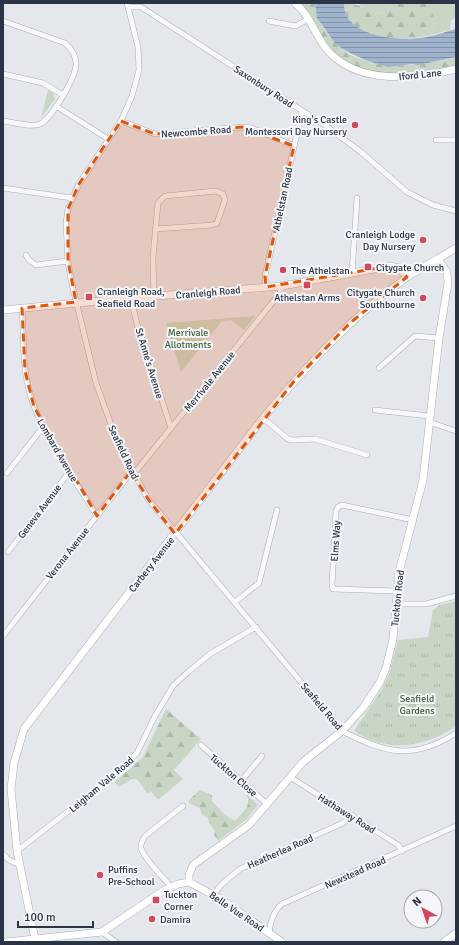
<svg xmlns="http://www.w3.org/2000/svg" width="459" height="945" font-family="Signika,sans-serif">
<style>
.green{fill:#c9d6c5}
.forest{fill:url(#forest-firs)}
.park{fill:url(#park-tufts)}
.water{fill:url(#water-rules)}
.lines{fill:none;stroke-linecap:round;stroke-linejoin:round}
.street-casing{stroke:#a9aeb7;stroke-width:6}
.secondary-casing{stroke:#a9aeb7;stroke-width:8}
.street{stroke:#f7f8fa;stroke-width:5}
.secondary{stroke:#fff;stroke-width:7}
.marked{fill:#df570f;fill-opacity:0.2;stroke:#df570f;stroke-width:3;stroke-dasharray:8 5;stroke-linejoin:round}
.poi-dot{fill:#d1495b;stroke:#f4f6f9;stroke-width:1.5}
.labels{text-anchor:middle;stroke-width:4;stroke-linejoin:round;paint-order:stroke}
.street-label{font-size:10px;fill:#2b3445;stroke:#f4f6f9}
.poi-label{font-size:10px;fill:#2b3445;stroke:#f4f6f9;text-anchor:start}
.park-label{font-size:10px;fill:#3f6138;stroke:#f4f6f9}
</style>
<defs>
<pattern id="forest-firs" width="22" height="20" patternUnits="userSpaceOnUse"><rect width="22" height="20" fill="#c9d6c5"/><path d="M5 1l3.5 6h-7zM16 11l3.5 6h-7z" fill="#adb8ab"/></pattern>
<pattern id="park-tufts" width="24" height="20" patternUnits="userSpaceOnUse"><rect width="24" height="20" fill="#c9d6c5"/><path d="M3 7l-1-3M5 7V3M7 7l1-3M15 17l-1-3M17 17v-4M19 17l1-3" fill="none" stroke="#adb8ab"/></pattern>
<pattern id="water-rules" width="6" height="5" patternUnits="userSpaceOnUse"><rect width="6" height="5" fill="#9fb4cc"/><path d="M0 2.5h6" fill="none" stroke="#8293a7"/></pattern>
</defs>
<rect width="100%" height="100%" fill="#e4e7ec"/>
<!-- green -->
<path class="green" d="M356,3H392L387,10L381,14L366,9Z
M427,3H456V17L451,21L450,30L431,35L434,23Z
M48,90L53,93L55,99L41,118Z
M255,316L244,330L231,320L222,321L181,372L166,323Z"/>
<!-- forest -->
<path class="forest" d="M295,3H315C315,14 321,25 328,34C333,39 337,46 342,50C372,71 423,67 456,57V69C418,77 369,81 335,57C326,50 304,14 295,3Z
M344,3C358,3 367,10 381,14L387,10L392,3H427C435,15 435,22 431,35C405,42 343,40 344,3Z
M166,709L201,739L174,770L183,779L158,800L151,791L147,793L137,779H132L119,787L115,782L143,757Z
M200,790L212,795V801L224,814L235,821C244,811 252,806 246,793L258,805L247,819L218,841L214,835L215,831L209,823L208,817L202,815L200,808L190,804L188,801Z"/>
<!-- park -->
<path class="park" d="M456,601V726C425,748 386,753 354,731L382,689L390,671L398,640L428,637L433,610L440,605Z"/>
<!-- water -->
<path class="water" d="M315,3H344C343,36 395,41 420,38C432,37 444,32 456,29V57L419,65L412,64L388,67L365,60L342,49L335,43L317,18Z"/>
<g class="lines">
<!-- street casing -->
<g class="street-casing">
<path id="street" d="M127,3L138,47L139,70L132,96L121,121L79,184L68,209L66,223L68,261L71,280L96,383L117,441L148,499L342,731C385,753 413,761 456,733
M128,7H141L326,126L361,152L407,192L433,205L456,211
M3,21L65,43C72,49 76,55 76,64C76,77 52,118 40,124C31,128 13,122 3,121
M269,21L295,26L309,19
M3,74L43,83L63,95
M56,106L108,139
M121,121L155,134L243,127L252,128L294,146
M436,140H456
M3,188L72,198
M26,255L29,260L36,265L68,261
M352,273L357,198
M266,287L265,276L302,111
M154,296L153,257L158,203L165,196L216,191L223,194L225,200L217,223L212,225L156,229
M131,298L137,324L171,428
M22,308C24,335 22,364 29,390C39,432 74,478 97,516
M379,368L415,336L439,338
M375,410L429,416
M263,418L288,439L293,440L315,439L367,455
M429,422L456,431
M7,473L43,427
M133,475L280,293L282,286
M8,552L70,471
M396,591L333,589L332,585L336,511L338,507L342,505L413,520
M235,602L259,583L277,510
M395,604H426L456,596
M3,636L132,471
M201,745L267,804
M290,777L398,845L402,851
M241,781L262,756
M17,851L115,775L137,753L155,716L173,686L188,672L210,654L256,627
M3,854L9,860L20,865
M171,887C164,878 144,859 141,848C140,844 143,840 145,836L183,806
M214,894L222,884L240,869L343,823L353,816
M102,932L116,942
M269,932C271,921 273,912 282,904L456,826"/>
</g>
<!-- secondary casing -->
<g class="secondary-casing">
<path id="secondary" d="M295,3C311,16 315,36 328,51C359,85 416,79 456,69
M3,310L131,298L282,286L390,266L399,268L407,277
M189,882V875L193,865L249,825L303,762L342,731L363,708L380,682L386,668L393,639L399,572L423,480L439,338L448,283L447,272L438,259
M35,939L17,851L11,789L14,763L24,729L263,418C306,367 351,317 406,278C422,267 440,258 456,248
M6,942L102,932L163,891L178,884L189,882L219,898L282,942
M444,942L456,933"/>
</g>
<!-- street -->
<use href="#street" class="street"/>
<!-- secondary -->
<use href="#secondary" class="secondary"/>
</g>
<!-- marked area -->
<path class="marked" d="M121,121L155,134L243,127L294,146L265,276L266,287L390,266L399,268L407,277L350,323L295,380L175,534L148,499L131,471L97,516L34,407L25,371L22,308L76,302L68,261V209L79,184Z"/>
<!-- markers -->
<g class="poi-dot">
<circle cx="355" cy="125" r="4"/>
<circle cx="423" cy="240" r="4"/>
<rect x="364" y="263" width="8" height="8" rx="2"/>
<circle cx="283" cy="270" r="4"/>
<rect x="303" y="281" width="8" height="8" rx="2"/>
<rect x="85" y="293" width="8" height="8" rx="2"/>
<circle cx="423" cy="298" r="4"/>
<circle cx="100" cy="875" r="4"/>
<rect x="152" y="896" width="8" height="8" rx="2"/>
<circle cx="152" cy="919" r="4"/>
</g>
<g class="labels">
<!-- street labels -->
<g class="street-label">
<text transform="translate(420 74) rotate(-6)" y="4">Iford Lane</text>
<text transform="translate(264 86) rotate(33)" y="4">Saxonbury Road</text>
<text transform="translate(196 131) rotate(-4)" y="4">Newcombe Road</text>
<text transform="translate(282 199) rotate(-78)" y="4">Athelstan Road</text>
<text transform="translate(208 292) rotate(-5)" y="4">Cranleigh Road</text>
<text transform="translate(150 363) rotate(73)" y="4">St Anne's Avenue</text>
<text transform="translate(209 381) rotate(-51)" y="4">Merrivale Avenue</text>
<text transform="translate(58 450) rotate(60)" y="4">Lombard Avenue</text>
<text transform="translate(124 452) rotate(65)" y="4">Seafield Road</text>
<text transform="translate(39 511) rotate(-53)" y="4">Geneva Avenue</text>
<text transform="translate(335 541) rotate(-86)" y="4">Elms Way</text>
<text transform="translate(67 553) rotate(-52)" y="4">Verona Avenue</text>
<text transform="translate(151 564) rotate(-52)" y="4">Carbery Avenue</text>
<text transform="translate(397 598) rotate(-84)" y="4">Tuckton Road</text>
<text transform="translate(322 706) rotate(50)" y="4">Seafield Road</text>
<text transform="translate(234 775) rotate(41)" y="4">Tuckton Close</text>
<text transform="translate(101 784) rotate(-40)" y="4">Leigham Vale Road</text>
<text transform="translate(347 813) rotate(32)" y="4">Hathaway Road</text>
<text transform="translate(280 851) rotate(-24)" y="4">Heatherlea Road</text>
<text transform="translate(355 872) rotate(-24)" y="4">Newstead Road</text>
<text transform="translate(237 911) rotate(34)" y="4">Belle Vue Road</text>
</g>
<!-- poi labels -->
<g class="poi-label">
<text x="347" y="123" text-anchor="end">King's Castle<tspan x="347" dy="12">Montessori Day Nursery</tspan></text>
<text x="415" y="238" text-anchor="end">Cranleigh Lodge<tspan x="415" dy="12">Day Nursery</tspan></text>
<text x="376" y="271">Citygate Church</text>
<text x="291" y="274">The Athelstan</text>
<text x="97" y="295">Cranleigh Road,<tspan x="97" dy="12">Seafield Road</tspan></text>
<text x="415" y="296" text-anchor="end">Citygate Church<tspan x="415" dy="12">Southbourne</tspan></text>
<text x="307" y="301" text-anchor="middle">Athelstan Arms</text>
<text x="108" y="873">Puffins<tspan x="108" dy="12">Pre-School</tspan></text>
<text x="164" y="898">Tuckton<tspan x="164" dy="12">Corner</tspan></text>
<text x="160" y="923">Damira</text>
</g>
<!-- park labels -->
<g class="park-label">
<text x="188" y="336">Merrivale<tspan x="188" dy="12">Allotments</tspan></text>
<text x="417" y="702">Seafield<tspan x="417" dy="12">Gardens</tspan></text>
</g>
</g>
<!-- border -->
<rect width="459" height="945" fill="none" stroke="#2b3445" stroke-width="8"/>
<!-- north arrow -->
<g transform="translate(423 909) rotate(320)"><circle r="19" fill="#f4f6f9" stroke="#a4a8b1"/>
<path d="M0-3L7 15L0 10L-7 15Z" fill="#d1495b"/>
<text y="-6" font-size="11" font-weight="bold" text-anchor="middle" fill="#2b3445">N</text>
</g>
<!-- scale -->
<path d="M18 921v6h75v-6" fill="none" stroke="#2b3445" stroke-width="2"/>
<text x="24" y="921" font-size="12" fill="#2b3445" stroke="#f4f6f9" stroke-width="3" paint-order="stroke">100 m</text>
</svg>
